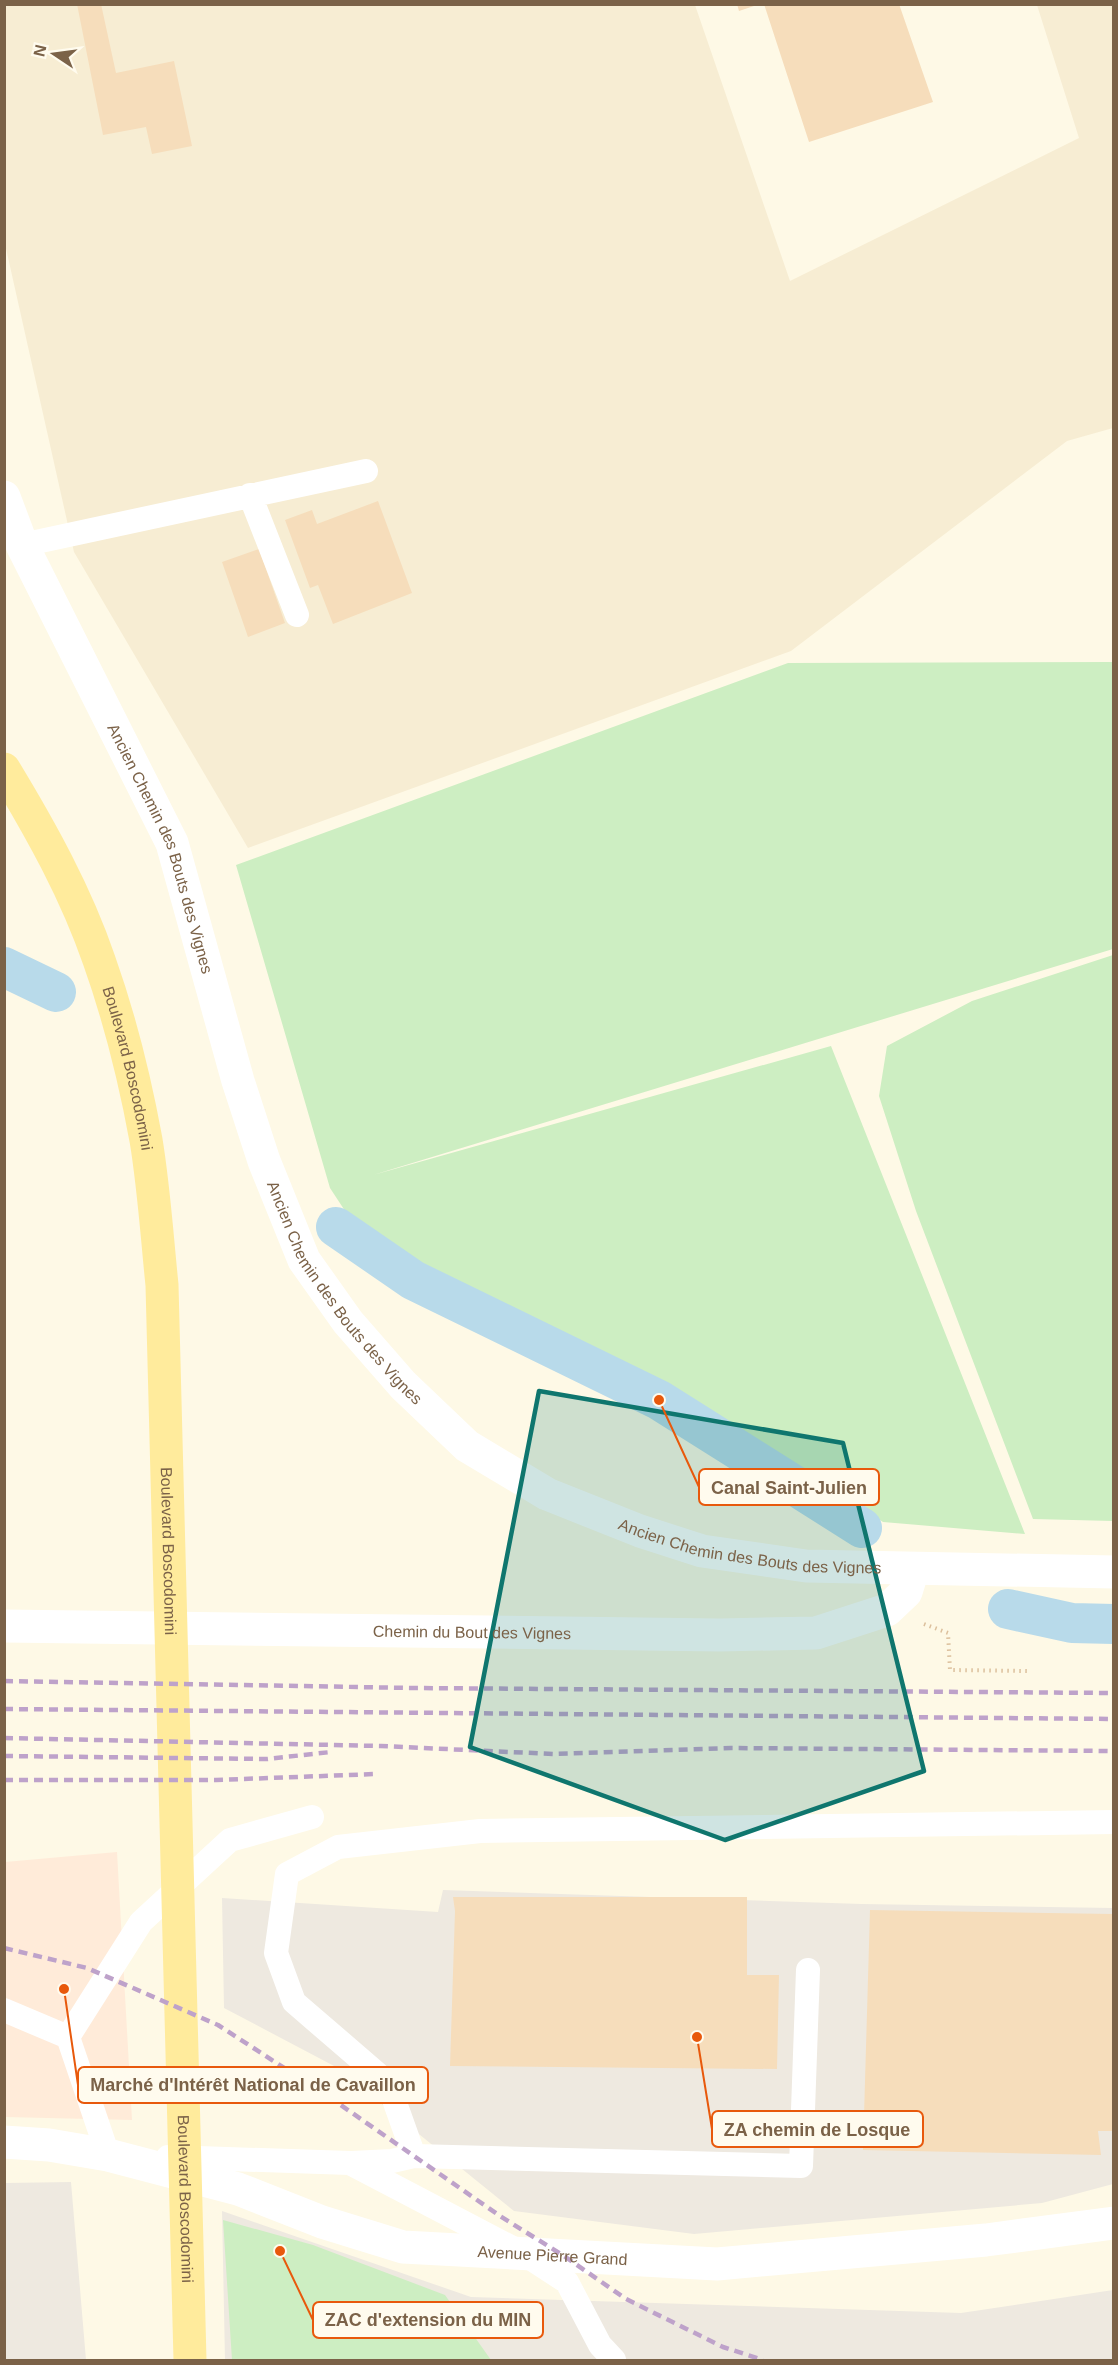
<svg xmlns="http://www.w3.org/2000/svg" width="1118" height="2365" font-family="Helvetica,sans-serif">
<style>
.residential{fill:#f7edd3}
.commercial{fill:#ffebd9}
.industrial{fill:#eee9e0}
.green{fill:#cdeec2}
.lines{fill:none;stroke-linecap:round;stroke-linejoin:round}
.canal{stroke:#b8daea;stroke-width:40}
.building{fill:#f6ddbb}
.path{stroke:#dcc09d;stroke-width:4;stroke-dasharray:1.5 4.5;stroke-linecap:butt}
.service{stroke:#fff;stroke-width:24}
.minor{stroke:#fff;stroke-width:33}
.tertiary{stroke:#fff;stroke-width:33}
.primary{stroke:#ffeb9c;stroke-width:33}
.rail{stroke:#bea2ca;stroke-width:4.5;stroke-dasharray:9 6;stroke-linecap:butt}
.marked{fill:#0f766e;fill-opacity:0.2;stroke:#0f766e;stroke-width:4.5;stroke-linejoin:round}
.labels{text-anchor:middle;stroke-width:5;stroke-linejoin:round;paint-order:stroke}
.street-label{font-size:16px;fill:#7b6248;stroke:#fffbee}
.leader{fill:none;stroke:#e8590c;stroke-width:2}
.callout-dot{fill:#e8590c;stroke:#fffbee;stroke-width:2}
.callout{fill:#fffbee;stroke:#e8590c;stroke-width:2}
.callout-label{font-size:18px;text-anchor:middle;font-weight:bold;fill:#7b6248}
</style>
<rect width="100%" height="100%" fill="#fef9e6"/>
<!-- residential -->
<path class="residential" d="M4,5H695L790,281L1079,138L1037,5H1113V428L1067,441L791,651L248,848L74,552L5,244Z"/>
<!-- commercial -->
<path class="commercial" d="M117,1852L132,2120L5,2117V1862Z"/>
<!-- industrial -->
<path class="industrial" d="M443,1890L862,1904L1113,1908V2184L1042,2203L694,2234L514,2211L336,2067L224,2008L222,1898L438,1912Z
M71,2182L86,2360H5V2183Z
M222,2211L471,2297L961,2313L1113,2290V2360H225Z"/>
<!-- green -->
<path class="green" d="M1113,662V949L373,1175L831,1046L1025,1534L883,1522L832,1488L433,1273L351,1220L330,1188L236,865L788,663Z
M1113,955V1521L1033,1519L916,1211L879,1096L887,1046L972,1001Z
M223,2220L313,2245L445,2295L491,2360H232Z"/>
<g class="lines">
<!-- canal -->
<path class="canal" d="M4,967L56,992
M336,1227L413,1280L659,1400L862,1528
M1008,1609L1072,1623L1114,1624"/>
</g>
<!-- building -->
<path class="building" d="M77,4H101L116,73L174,61L192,146L152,154L146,127L103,135Z
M737,4H757V5L739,11Z
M764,4H899L933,102L809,142Z
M378,501L412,593L333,624L318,585L310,588L285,520L312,510L317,524Z
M259,549L285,623L248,637L222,562Z
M453,1897H747V1975H779L777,2069L450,2066L455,1911Z
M870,1910L1113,1914V2131H1098L1101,2155L863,2150Z"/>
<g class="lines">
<!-- path -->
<path class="path" d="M924,1624L948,1633L950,1670L1028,1671"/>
<!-- service -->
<path class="service" d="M250,495L297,615
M22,545L366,471
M4,2010L68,2037L108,2155L122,2156
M68,2037L141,1922L230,1840L312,1817
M414,2156L388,2083L294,2002L276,1953L287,1874L338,1847L480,1831L1114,1822
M168,2157L350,2163L524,2254L567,2282L600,2345L614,2360
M352,2163L392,2161L414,2156L801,2166L808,1970"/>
<!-- minor -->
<path class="minor" id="s1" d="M4,1626L720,1635L816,1633L887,1610L906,1592L913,1569"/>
<!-- tertiary -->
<g class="tertiary">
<path id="s2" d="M4,497L22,545L172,843L238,1081L264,1161L304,1260L348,1322L403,1385L467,1446L547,1494L640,1531L702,1551L806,1566L1114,1572"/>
<path id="s3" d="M4,2142L49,2145L108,2155L238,2189L322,2222L403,2247L717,2264L986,2240L1114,2223"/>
</g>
<!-- primary -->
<path class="primary" id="s4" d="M4,769C41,830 76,893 99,960C120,1019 135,1080 146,1140C154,1188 157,1237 162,1285L190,2360"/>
<!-- rail -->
<path class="rail" d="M4,1681L415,1688L1114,1693
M4,1709L1114,1719
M4,1738L381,1746L553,1754L731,1748L1114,1751
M4,1756L267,1759L331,1752
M4,1780H216L376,1774
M4,1948L87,1968L218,2025L335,2101L500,2216L564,2256L626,2299L723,2347L763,2360"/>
</g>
<!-- marked area -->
<path class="marked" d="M539,1391L843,1443L924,1771L725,1840L470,1747Z"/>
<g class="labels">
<!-- street labels -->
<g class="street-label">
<text dy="6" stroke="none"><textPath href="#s2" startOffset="386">Ancien Chemin des Bouts des Vignes</textPath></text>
<text dy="6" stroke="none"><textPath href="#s4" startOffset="326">Boulevard Boscodomini</textPath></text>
<text dy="6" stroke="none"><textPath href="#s2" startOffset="872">Ancien Chemin des Bouts des Vignes</textPath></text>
<text dy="6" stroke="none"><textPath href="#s2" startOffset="1376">Ancien Chemin des Bouts des Vignes</textPath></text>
<text dy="6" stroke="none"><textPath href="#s4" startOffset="812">Boulevard Boscodomini</textPath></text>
<text dy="6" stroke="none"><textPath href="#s1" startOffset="468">Chemin du Bout des Vignes</textPath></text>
<text dy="6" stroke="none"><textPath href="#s4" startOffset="1460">Boulevard Boscodomini</textPath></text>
<text dy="6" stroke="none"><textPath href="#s3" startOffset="564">Avenue Pierre Grand</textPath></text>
</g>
</g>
<!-- callouts -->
<path class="leader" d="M659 1400L699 1487M64 1989L78 2085M697 2037L712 2129M280 2251L313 2320"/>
<g class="callout-dot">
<circle cx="659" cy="1400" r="6"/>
<circle cx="64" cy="1989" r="6"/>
<circle cx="697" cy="2037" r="6"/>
<circle cx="280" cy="2251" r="6"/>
</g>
<g class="callout">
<rect x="699" y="1469" width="180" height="36" rx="6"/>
<rect x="78" y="2067" width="350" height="36" rx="6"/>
<rect x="712" y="2111" width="211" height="36" rx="6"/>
<rect x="313" y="2302" width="230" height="36" rx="6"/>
</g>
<g class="callout-label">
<text x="789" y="1494">Canal Saint-Julien</text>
<text x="253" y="2091">Marché d'Intérêt National de Cavaillon</text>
<text x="817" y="2136">ZA chemin de Losque</text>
<text x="428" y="2326">ZAC d'extension du MIN</text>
</g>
<!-- border -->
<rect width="1118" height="2365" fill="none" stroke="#7b6248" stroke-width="12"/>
<!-- north arrow -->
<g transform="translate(54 54) rotate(283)" stroke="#fffbee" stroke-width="4.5" paint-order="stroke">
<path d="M0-4.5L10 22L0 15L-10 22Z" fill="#7b6248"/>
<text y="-9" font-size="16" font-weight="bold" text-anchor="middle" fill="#7b6248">N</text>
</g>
</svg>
